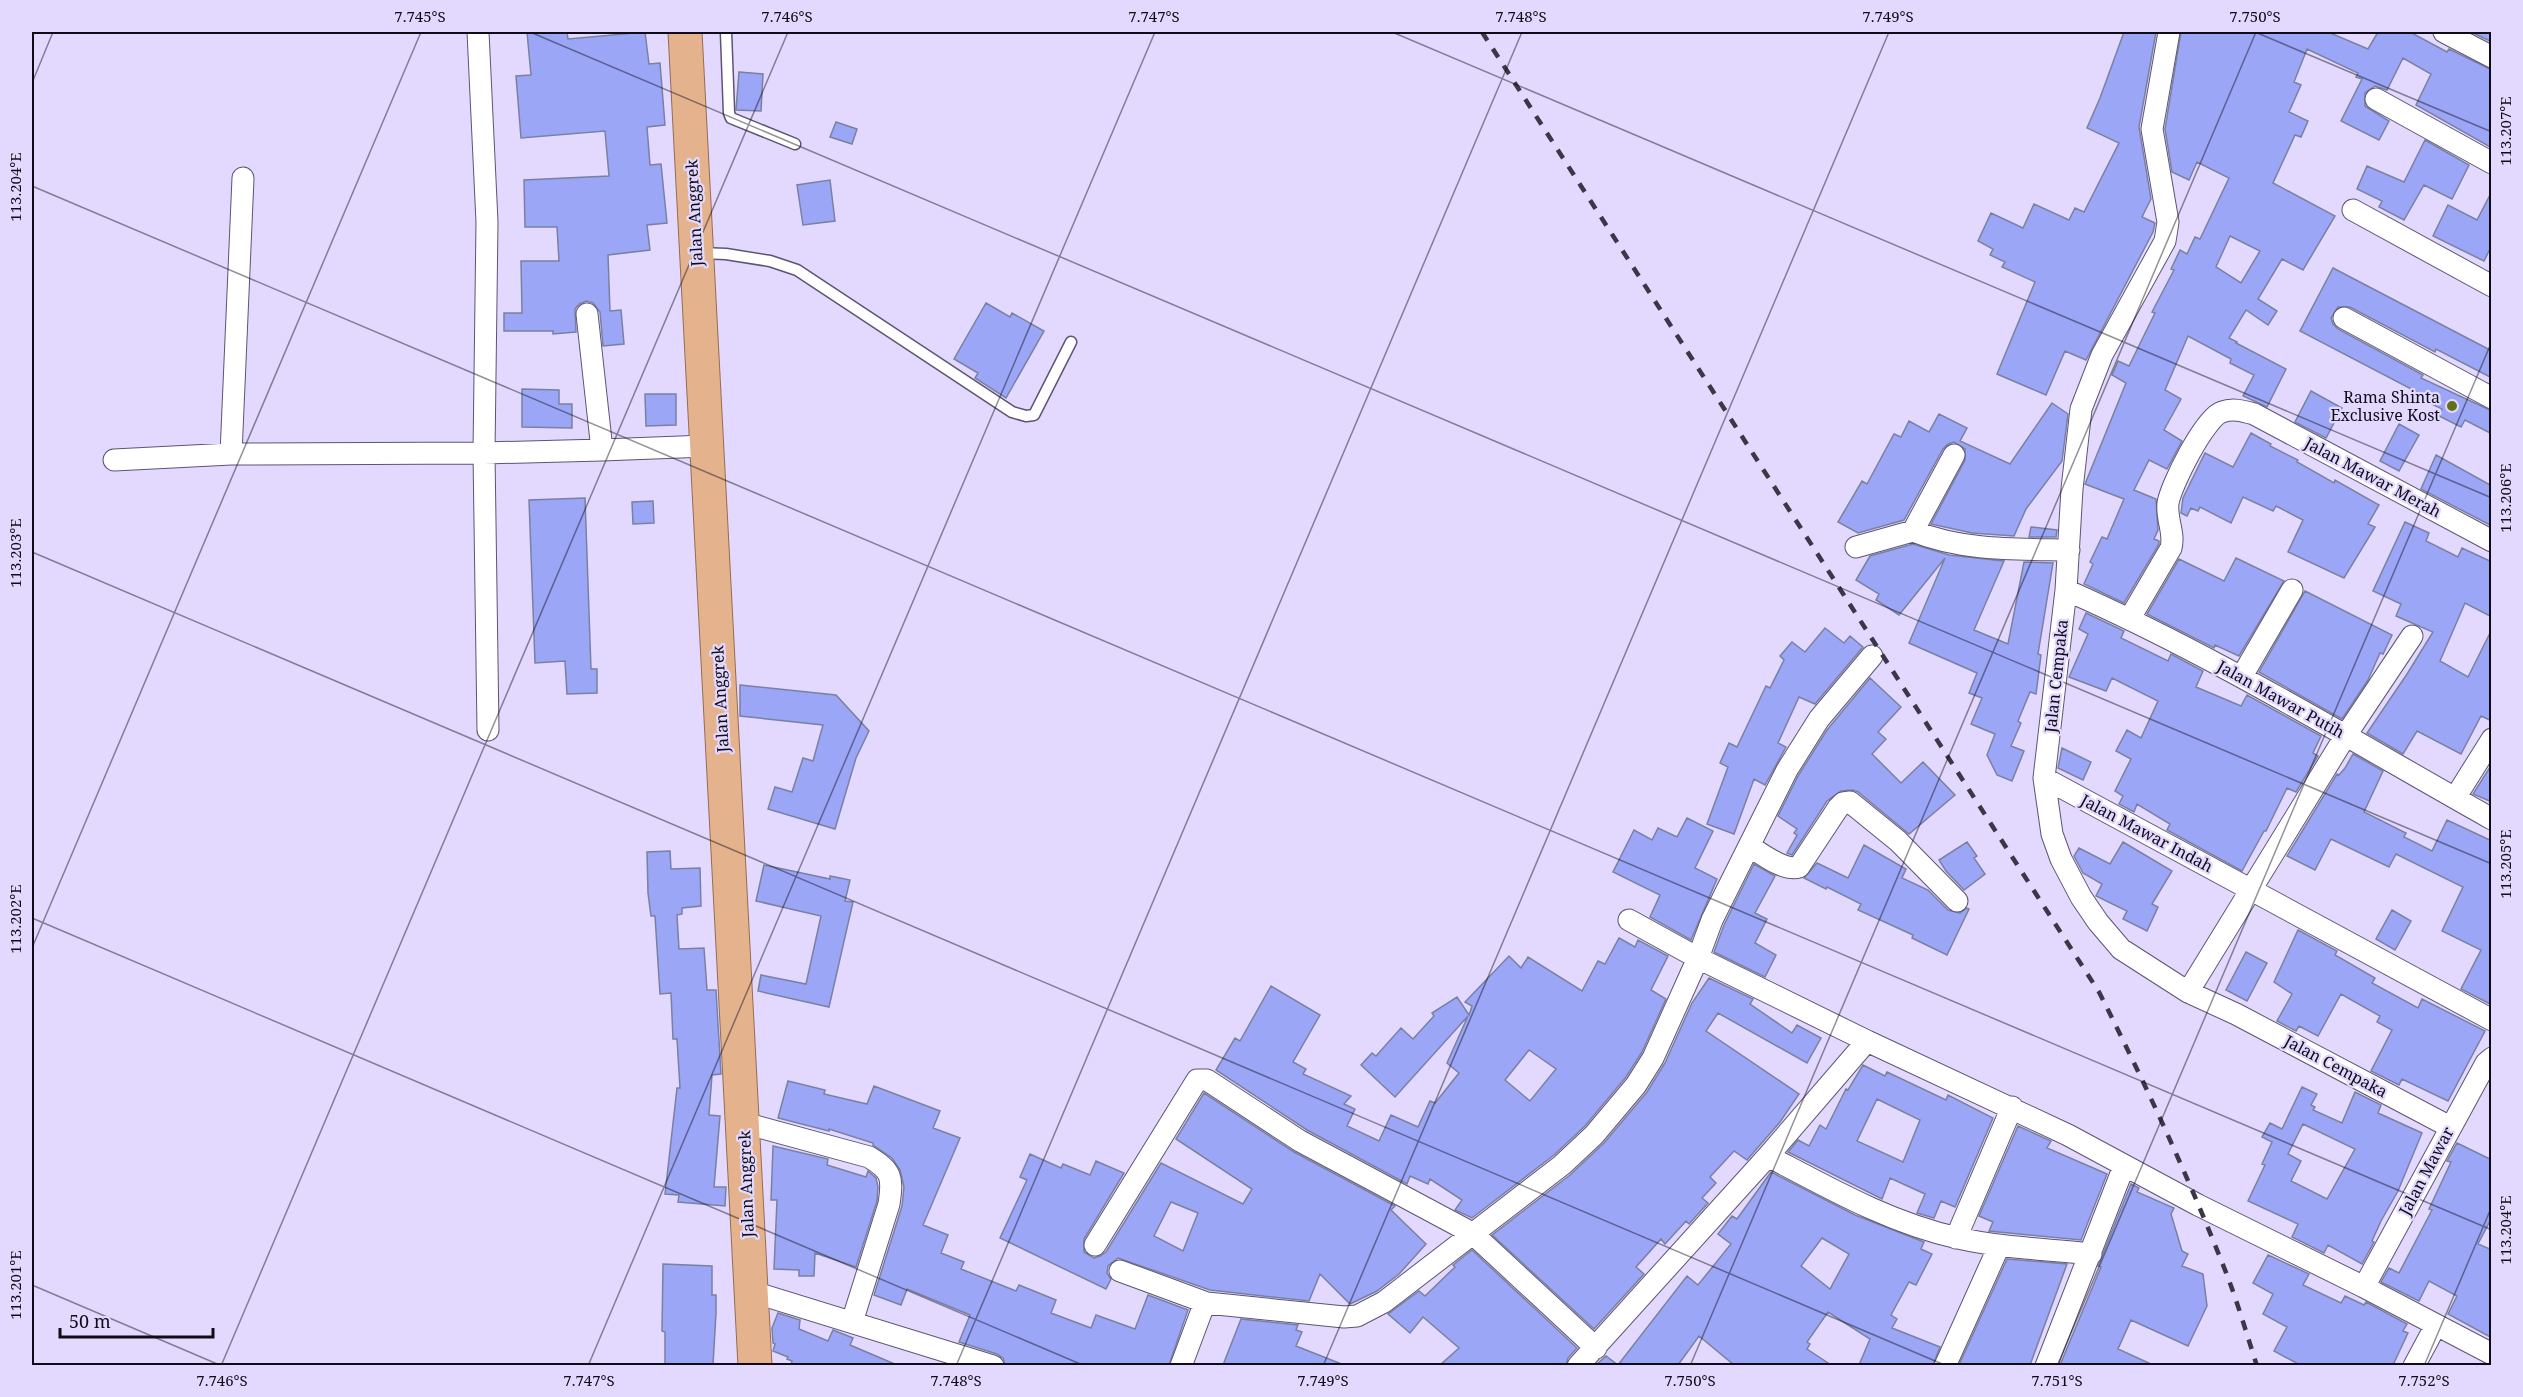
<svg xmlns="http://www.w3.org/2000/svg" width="2523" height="1397" font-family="'Noto Serif',serif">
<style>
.building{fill:#9ba6f7;stroke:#7a80a1;stroke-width:1.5;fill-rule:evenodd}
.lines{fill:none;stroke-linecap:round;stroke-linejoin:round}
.service-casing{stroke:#5d5473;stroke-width:13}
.minor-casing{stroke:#5d5473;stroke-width:23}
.trunk-casing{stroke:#966c52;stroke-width:35}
.service{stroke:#fff;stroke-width:10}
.minor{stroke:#fff;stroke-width:21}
.trunk{stroke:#e4b38e;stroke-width:33}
.rail{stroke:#3b3648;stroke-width:4.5;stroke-dasharray:10 10;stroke-linecap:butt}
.ticks{fill:none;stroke:#0f0c18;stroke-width:1.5;stroke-opacity:0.45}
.poi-dot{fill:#636f18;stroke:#e3d9fe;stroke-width:2}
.labels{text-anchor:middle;stroke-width:4.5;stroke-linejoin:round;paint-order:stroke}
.street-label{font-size:16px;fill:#0f0c18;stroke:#e3d9fe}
.poi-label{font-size:16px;fill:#0f0c18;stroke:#e3d9fe;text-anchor:end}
.neatline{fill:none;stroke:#0f0c18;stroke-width:2}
.ticks-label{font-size:15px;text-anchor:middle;fill:#0f0c18}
</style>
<rect width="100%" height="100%" fill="#e3d9fe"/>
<!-- building -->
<path class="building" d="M527,32H567L568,39L645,32L649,64L660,63L665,125L647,127L650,165L661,164L667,223L647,225L650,250L608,255L610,311L621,310L624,344L603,346L600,312L593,303L586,301L579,304L575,309L576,332L553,334V331H504V313H522L521,261H559L557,227H525L524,180L609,176L605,131L521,138L516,76L531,75Z
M2124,32H2156L2139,127L2151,199L2142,217L2155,223L2153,232L2086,360L2065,351L2046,395L1997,374L2035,282L2002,267L2005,262L1990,255L1993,249L1978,241L1991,213L2023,228L2034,204L2069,220L2075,208L2084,212L2119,143L2087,128L2100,98Z
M2181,32H2328L2368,49L2378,32H2410L2447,52L2449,49L2492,70V148L2416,105L2431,74L2403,58L2387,90L2375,86L2365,93V106L2389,121L2379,140L2341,121L2362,79L2356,77L2358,73L2307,49L2294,82L2301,85L2289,112L2308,121L2301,137L2295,135L2273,183L2335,216L2303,270L2282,259L2258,299L2277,311L2268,325L2246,310L2229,338L2237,342L2236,343L2286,369L2267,407L2243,396L2254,375L2230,363L2231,359L2188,336L2165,390L2181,399L2164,430L2182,441L2167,469L2149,460L2134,490L2156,499L2158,530L2154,539L2159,541V544L2124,603L2084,584L2093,564L2090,562L2102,537L2107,539L2124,499L2085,484L2126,383L2112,375L2118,361L2129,366L2155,313L2152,312L2174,270L2171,269L2180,250L2187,254L2195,237L2200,239L2229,178L2197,162L2189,180L2172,172L2165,129ZM2230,236L2260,251L2241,283L2216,267Z
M2471,32H2492V42Z
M739,72L763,74L761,111L736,110Z
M836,122L857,129L852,144L830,137Z
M2425,140L2469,165L2452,199L2424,185L2404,220L2379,207L2382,201L2357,189L2367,166L2404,182Z
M830,180L835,221L803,225L797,185Z
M2492,191V245L2484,261L2433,236L2448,205L2477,220Z
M2333,268L2492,351V378L2436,349L2435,352L2350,307H2338L2331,318L2333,324L2338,329L2423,375L2421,378L2492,411V434L2465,420L2461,427L2439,416L2442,409L2417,397L2419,393L2300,331Z
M986,303L1010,317L1012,313L1044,331L1006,398L975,378L978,373L954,359Z
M522,389L559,390V404H572V428L522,427Z
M2311,391L2342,408L2326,438L2295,422Z
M645,394H676V425L646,426Z
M2052,403L2068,414L2062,461L2026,509L2014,536L1972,533L1931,524L1965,460V449L1954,442L1948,444L1943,449L1904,520L1858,533L1838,522L1862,481L1867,484L1894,434L1901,437L1909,421L1929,432L1939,414L1967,428L1960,441L2010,464Z
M2399,424L2419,435L2399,471L2380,461Z
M2251,433L2271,444L2270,446L2298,460L2297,462L2334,483L2335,480L2379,505L2368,524L2375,527L2344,578L2288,552L2303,520L2276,506L2273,511L2243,497L2231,523L2200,507L2198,511L2191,508L2187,516L2181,513L2183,498L2205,453L2233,467Z
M2436,455L2492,486V526L2421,489Z
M585,498L591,669H597V693L567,694L565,661L535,663L529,500Z
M653,501L654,523L633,524L632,502Z
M2405,522L2429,533L2426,541L2458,557L2462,548L2492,562V617L2465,603L2440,661L2468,677L2492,629V721L2481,716L2461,754L2417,731L2403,754L2367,733L2407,674L2433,632L2396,616L2401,604L2373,591Z
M2031,527L2057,530L2056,537H2029Z
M1913,544L1949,555L2004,561L1974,630L2008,644L2024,562L2053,563L2038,654L2041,655L2036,694L2030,692L2018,721L2021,723L2011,746L2024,751L2012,781L1997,775L1987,755L1995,734L1971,724L1982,698L1969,693L1977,673L1909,643L1945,558L1899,615L1876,600L1879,594L1856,580L1870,556Z
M2236,558L2284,581L2239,656L2215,645L2214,648L2147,614L2179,559L2224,581Z
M2305,591L2392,635L2383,654L2380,653L2368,680L2342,719L2259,672Z
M2086,613L2124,631L2121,638L2168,661L2171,654L2203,671L2196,687L2241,706L2247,695L2321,736L2313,753L2318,756L2296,792L2287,788L2266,831H2264L2242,871L2167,830L2170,824L2137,804L2134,812L2119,804L2123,796L2115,791L2131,759L2116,751L2127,730L2141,738L2158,701L2112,678L2106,691L2069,677L2088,634L2079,629Z
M1825,628L1844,643L1850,636L1863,647L1815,704L1799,697L1778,743L1786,747L1765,785L1754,779L1734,834L1707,824L1728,767L1720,763L1729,743L1737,747L1766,686L1770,688L1784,660L1780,656L1792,642L1805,652Z
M1870,678L1901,707L1878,732L1886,739L1872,754L1901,783L1923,762L1955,795L1909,834L1858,792L1853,790L1841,791L1827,801L1792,855L1787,853L1797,835L1794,833L1797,829L1778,816L1798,776L1827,730Z
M740,685L836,695L869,731L856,758L835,829L768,809L775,787L792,792L803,758L813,761L823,725L740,716Z
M2062,748L2091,762L2083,780L2058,768Z
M2353,754L2383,771L2364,812L2406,833L2404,837L2432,851L2447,820L2492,841V1005L2461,989L2481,950L2442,931L2463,887L2396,854L2389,867L2331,839L2315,870L2287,856L2337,774L2339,775L2345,768Z
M2492,764V802L2473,794Z
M1687,818L1713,831L1695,868L1717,879L1691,940L1650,917L1660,895L1613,872L1634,830L1652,840L1658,828L1677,837Z
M1967,842L1977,856L1974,858L1985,874L1964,890L1946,871L1939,860Z
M2123,842L2172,871L2152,904L2158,907L2147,931L2123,919L2127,911L2096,896L2102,884L2083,873L2074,856L2079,848L2110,864Z
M1864,845L1906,869L1902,878L1928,890L1948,910L1960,913L1967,908L1969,909L1947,955L1912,938L1913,935L1858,910L1861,904L1827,887L1826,889L1804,878L1817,863L1848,878Z
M670,851L671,869L700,868L701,906L682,908V914L677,915L679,949L704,948L707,990H716L721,1074L712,1075L709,1115L720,1116L714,1187H726L725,1206L678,1202L679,1195L665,1194L677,1088H680L677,1039H673L671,993L660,994L655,916H651L648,893L647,852Z
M1754,864L1775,876L1755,913L1767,919L1755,943L1776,955L1765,977L1714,952L1724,925Z
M764,865L830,879V876L850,880L845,901L853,902L829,1007L758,991L761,975L806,984L821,916L756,901Z
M2392,910L2411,921L2395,950L2376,939Z
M2298,930L2337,951L2335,955L2375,978L2372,983L2418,1008L2422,999L2485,1031L2448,1101L2402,1079L2399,1085L2371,1071L2392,1030L2377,1022L2380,1016L2341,994L2318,1036L2299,1026L2296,1031L2277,1021L2292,994L2274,982Z
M1619,938L1635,947L1638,940L1668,956L1651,990L1666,999L1642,1052L1626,1077L1585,1126L1554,1155L1472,1218L1455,1210L1462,1200L1430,1179L1428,1184L1410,1176L1407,1184L1307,1130L1216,1070L1235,1038L1240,1041L1271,986L1320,1015L1293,1062L1306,1069L1303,1074L1351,1096L1344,1104L1355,1109L1347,1126L1379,1141L1391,1115L1418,1127L1430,1101L1435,1103L1459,1073L1447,1063L1468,1016L1395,1097L1361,1065L1372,1053L1376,1056L1401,1028L1413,1039L1434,1016L1432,1013L1457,997L1469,1015L1472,1006L1465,1002L1509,956L1521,968L1528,957L1582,991L1598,961L1605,964ZM1529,1050L1556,1069L1530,1101L1505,1080Z
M2246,952L2267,963L2247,1001L2226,990Z
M1709,978L1753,999L1750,1004L1792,1033L1797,1025L1821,1038L1807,1063L1718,1013L1706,1031L1799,1094L1780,1122L1747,1160L1734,1151L1710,1177L1716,1183L1702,1198L1708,1203L1689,1224L1686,1221L1665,1244L1661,1239L1636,1267L1644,1274L1594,1329L1492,1235L1570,1175L1604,1143L1647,1092L1665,1063L1692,1003Z
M1863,1065L1885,1076L1887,1072L1946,1100L1948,1095L1993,1118L1955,1207L1941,1201L1934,1218L1917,1213L1925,1194L1890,1178L1882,1199L1788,1152L1798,1140L1809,1146L1820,1125L1826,1129L1846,1089L1848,1090ZM1877,1099L1920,1120L1903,1162L1857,1141Z
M788,1081L825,1090L824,1094L867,1104L874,1086L940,1111L933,1128L960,1138L923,1225L948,1235L941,1253L964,1262L961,1269L1016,1291L1019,1285L1056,1300L1051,1313L1091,1328L1096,1315L1135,1329L1148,1295L1188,1310L1169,1365H1005L1003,1358L997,1354L959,1342L970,1315L907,1289L901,1305L874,1295L902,1206L904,1187L900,1170L892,1158L873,1145V1143L829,1129V1131L778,1118Z
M2302,1087L2317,1094L2311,1105L2315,1107L2313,1110L2342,1123L2355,1092L2381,1105L2378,1113L2422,1133L2398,1191L2381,1221L2372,1241L2374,1242L2362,1264L2328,1245L2324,1253L2292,1237L2298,1224L2248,1201L2265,1165L2262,1164L2272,1142L2262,1137L2270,1123L2282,1129ZM2303,1124L2355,1149L2327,1199L2291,1181L2301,1161L2288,1154Z
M1204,1093L1294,1152L1395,1206L1391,1210L1426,1244L1399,1274L1377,1291L1350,1304L1320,1274L1309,1301L1210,1290L1118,1258L1108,1266L1107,1273L1111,1279L1106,1289L1000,1238L1027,1180L1020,1177L1030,1154L1061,1168L1063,1164L1090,1175L1096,1161L1124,1173L1084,1239V1252L1094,1258L1100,1256L1106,1252L1161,1163L1243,1204L1252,1189L1176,1139ZM1171,1202L1198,1213L1183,1251L1154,1236Z
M2018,1126L2051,1141L2047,1148L2107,1174L2081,1240L1989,1231L1993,1222L1979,1216Z
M2457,1143L2492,1160V1217L2478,1244L2492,1250V1338L2448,1314L2457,1296L2429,1281L2419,1301L2381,1282L2389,1268L2399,1273L2432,1210L2429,1209L2451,1162L2447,1161Z
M773,1146L828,1159L827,1165L866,1177L868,1171L876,1178L878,1187L877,1201L856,1267L815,1253L814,1276H799V1270L774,1269L777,1200H771Z
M1771,1172L1855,1215L1924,1242L1921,1249L1932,1254L1916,1285L1909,1282L1891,1315L1897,1319L1892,1328L1940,1347L1933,1365H1859L1870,1339L1828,1312L1807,1342L1810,1344L1807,1349L1831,1365H1734L1699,1336L1678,1365H1596L1606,1356L1618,1365L1687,1276L1698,1285L1731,1244L1718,1234L1732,1216L1737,1219ZM1822,1238L1849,1254L1830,1289L1801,1266Z
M2131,1184L2139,1188L2137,1192L2174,1208L2171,1214L2182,1251L2188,1254L2182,1266L2203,1274L2207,1306L2188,1346L2131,1320L2118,1349L2153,1365H2060L2101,1267L2098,1266Z
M1472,1250L1577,1348L1568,1358L1566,1365H1440L1459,1348L1423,1317L1410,1333L1388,1314L1419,1291L1425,1296L1455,1267L1453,1265Z
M2268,1255L2309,1274L2303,1285L2341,1303L2345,1296L2364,1305L2366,1302L2407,1324L2403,1331L2408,1333L2393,1365H2300L2274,1351L2287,1327L2263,1314L2273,1294L2253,1283Z
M2007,1259L2067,1264L2030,1365H1959Z
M663,1264L712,1266V1295H716V1313L713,1365H665V1332L662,1331Z
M778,1313L800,1320L799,1329L828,1341L833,1330L853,1338L850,1345L897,1365H791L792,1361L787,1359L788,1357L773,1351L775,1344L773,1343L772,1328Z
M1241,1319L1298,1325L1296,1330L1302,1332L1296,1346L1344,1365H1223Z"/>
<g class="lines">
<!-- service casing -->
<g class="service-casing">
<path id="service" d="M726,32L729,113L731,118L795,144
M699,253L726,254L770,261L797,270L1012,412L1026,416L1034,415L1071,342"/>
</g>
<!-- minor casing -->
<g class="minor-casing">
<path id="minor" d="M2169,32L2152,129L2168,222L2165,241L2102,355L2081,409L2072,489L2066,590L2044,778L2052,834L2061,859L2081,897L2098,922L2121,949L2188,992L2236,1014L2450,1127
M2444,32L2492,57
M2376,99L2492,163
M2353,210L2492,286
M587,314L602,450L706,446
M2344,318L2492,398
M231,454L243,178
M1954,455L1913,531C1963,551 2015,549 2069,550
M114,460L231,454L484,453L487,222L478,32
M1856,547L1913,531
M2066,590C2214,655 2351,740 2492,819
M2130,618L2171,548C2175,533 2166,519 2168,503C2171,485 2205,417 2222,412C2233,408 2243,411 2254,414L2492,541
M2242,676L2292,590
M488,730L484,453L602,450
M2044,778L2492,1020
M2455,798L2492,739
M1749,846C1761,853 1784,872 1799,867L1838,808L1843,803L1850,802L1898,841L1957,901
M1629,920L1698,958L1712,920L1787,770L1819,719L1872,656
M2188,992L2346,735L2412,636
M744,1123L869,1157C892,1171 893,1177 889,1204L852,1322
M1768,1156C1829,1188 1890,1223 1958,1238C2002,1248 2046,1249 2091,1254
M1956,1238L2012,1107
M1095,1245L1197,1080H1207L1300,1141L1472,1233L1596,1348
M1120,1271L1207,1303
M2364,1287L2486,1063L2492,1058
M750,1291L993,1366
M1181,1366L1202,1310L1207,1303L1344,1317L1357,1316L1384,1302L1562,1165L1594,1135L1636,1085L1653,1058L1698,958L1867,1041
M1578,1366L1768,1156L1867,1041L2068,1135L2198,1205L2364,1287L2492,1354
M1945,1366L1999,1246
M2046,1366L2124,1166
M2414,1366L2436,1325"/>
</g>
<!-- trunk casing -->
<g class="trunk-casing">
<path id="trunk" d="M685,32L755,1366"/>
</g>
<!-- service -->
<use href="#service" class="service"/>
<!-- minor -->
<use href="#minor" class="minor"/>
<!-- trunk -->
<use href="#trunk" class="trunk"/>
<!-- rail -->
<path class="rail" d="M1482,32L2099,992C2146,1085 2189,1178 2227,1275C2238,1304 2247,1335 2257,1366"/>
</g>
<!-- ticks -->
<path class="ticks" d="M530,32L2492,864M1392,32L2492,498M2255,32L2492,132M32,83L53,32M32,186L2492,1230M32,552L1947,1366M32,918L1085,1366M32,948L421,32M32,1285L222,1366M221,1366L788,32M588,1366L1155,32M956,1366L1522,32M1323,1366L1889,32M1690,1366L2256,32M2057,1366L2492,341M2424,1366L2492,1206"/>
<!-- markers -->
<circle class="poi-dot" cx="2452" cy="406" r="6"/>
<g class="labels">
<!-- street labels -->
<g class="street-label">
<text transform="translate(694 213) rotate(-93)" y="6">Jalan Anggrek</text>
<text transform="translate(2373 477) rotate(28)" y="6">Jalan Mawar Merah</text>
<text transform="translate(2056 676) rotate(-84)" y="6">Jalan Cempaka</text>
<text transform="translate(720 699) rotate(-93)" y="6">Jalan Anggrek</text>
<text transform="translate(2281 699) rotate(29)" y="6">Jalan Mawar Putih</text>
<text transform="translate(2147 833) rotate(28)" y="6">Jalan Mawar Indah</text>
<text transform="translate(2336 1066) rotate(28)" y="6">Jalan Cempaka</text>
<text transform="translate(2426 1171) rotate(-62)" y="6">Jalan Mawar</text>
<text transform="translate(746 1184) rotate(-92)" y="6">Jalan Anggrek</text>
</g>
<!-- poi labels -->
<g class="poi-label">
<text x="2440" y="403">Rama Shinta<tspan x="2440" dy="18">Exclusive Kost</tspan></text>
</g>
</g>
<!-- border -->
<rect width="2523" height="1397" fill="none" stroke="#e3d9fe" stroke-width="66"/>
<!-- scale -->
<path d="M60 1328v9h153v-9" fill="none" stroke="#0f0c18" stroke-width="3"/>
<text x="69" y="1328" font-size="18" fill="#0f0c18" stroke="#e3d9fe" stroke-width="4.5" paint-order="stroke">50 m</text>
<rect x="33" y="33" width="2457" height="1331" class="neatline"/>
<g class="ticks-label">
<text x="420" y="22">7.745°S</text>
<text x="787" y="22">7.746°S</text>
<text x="1154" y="22">7.747°S</text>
<text x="1521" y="22">7.748°S</text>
<text x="1888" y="22">7.749°S</text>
<text x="2255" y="22">7.750°S</text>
<text transform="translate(2506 131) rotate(-90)" y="5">113.207°E</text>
<text transform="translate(16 187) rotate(-90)" y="5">113.204°E</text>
<text transform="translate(2506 498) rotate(-90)" y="5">113.206°E</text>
<text transform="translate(16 553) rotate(-90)" y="5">113.203°E</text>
<text transform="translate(2506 864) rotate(-90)" y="5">113.205°E</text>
<text transform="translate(16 919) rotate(-90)" y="5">113.202°E</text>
<text transform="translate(2506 1230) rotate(-90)" y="5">113.204°E</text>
<text transform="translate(16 1285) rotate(-90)" y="5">113.201°E</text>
<text x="222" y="1386">7.746°S</text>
<text x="589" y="1386">7.747°S</text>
<text x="956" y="1386">7.748°S</text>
<text x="1323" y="1386">7.749°S</text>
<text x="1690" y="1386">7.750°S</text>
<text x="2057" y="1386">7.751°S</text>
<text x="2424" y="1386">7.752°S</text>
</g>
</svg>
